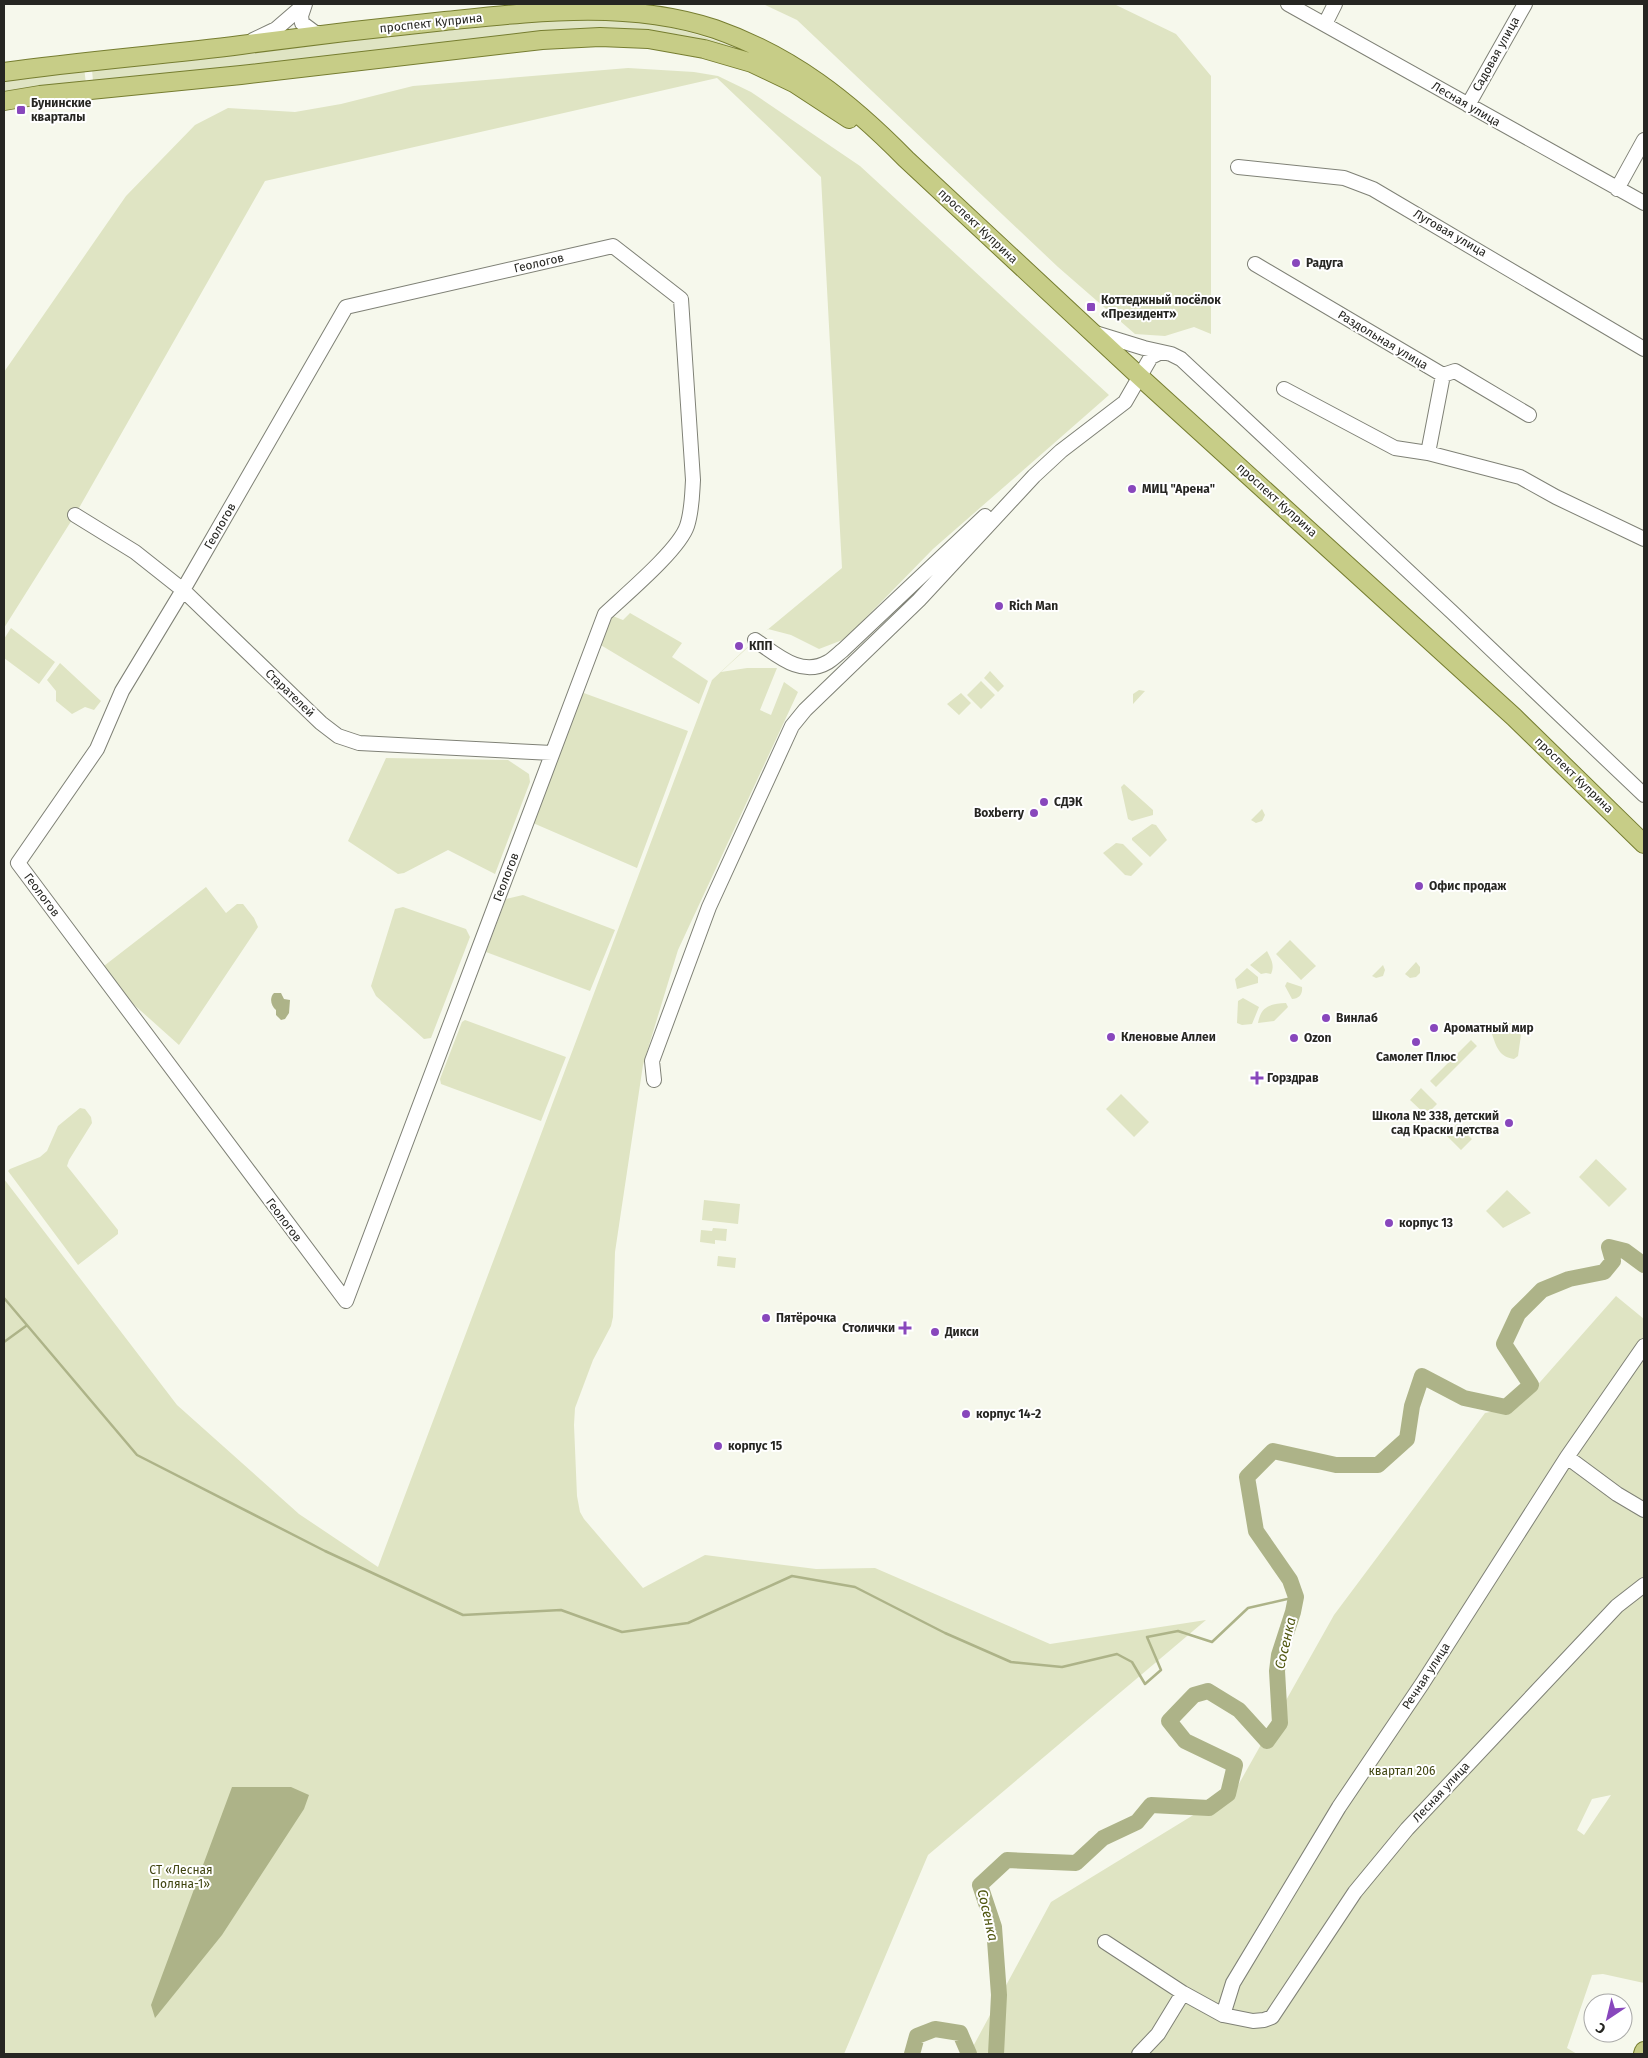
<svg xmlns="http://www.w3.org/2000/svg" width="1648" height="2058" font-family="'Fira Sans',sans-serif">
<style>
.green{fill:#dfe4c3;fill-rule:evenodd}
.water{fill:#adb388}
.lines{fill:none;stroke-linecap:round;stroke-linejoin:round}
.stream{stroke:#adb388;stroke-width:2.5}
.river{stroke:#adb388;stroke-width:16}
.minor-casing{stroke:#7f8176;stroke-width:16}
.major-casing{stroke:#767d30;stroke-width:20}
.minor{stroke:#fff;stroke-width:14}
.major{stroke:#c7cd87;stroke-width:18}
.poi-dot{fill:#8847bc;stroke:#fff;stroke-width:2}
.labels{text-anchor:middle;stroke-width:4;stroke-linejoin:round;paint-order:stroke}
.street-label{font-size:12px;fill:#262622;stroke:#fff}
.poi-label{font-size:12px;font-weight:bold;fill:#262622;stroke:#fff;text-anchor:start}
.park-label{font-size:12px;fill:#404511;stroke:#fff}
.water-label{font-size:14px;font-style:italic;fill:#505710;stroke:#fff}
</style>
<rect width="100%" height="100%" fill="#f6f8ec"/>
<!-- green -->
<path class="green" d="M763,4H1114L1176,34L1211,76V334L1194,327L1165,336L1135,334L1058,267L797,20Z
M548,20C581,20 614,19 647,23C685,29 719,41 754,55L681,35L646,30L605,28L547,31L93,82L92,69L392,35Z
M84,67L86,84L4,95V77Z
M628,68L694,72L718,76L751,92L860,166L1109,395L933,549L845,639L819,649L791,635L768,629L721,672L747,668H777L760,710L771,715L784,682L798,692L678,950L643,1065L615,1252L613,1317L611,1326L593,1360L575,1408L574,1425L577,1496L580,1512L584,1519L643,1588L705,1555L816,1569L875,1568L1050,1644L1206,1620L928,1855L844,2054H4V1179L177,1405L299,1514L378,1567L712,680L755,640L842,568L821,177L717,78L265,181L75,515L4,628V372L126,196L195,125L228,108L295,112L341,104L413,86Z
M630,613L682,643L672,657L708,681L699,704L599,644L610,615L623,620Z
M11,628L55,662L39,684L4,658V639Z
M60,663L101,701L94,710L85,707L72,714L56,701V691L47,680Z
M990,671L1004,686L998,692L984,678Z
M981,681L995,695L981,709L967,695Z
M1139,690L1145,691L1133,704V694Z
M581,692L688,731L637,868L533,823Z
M961,693L971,703L959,715L947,704Z
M386,758L508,760L529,774L530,782L495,874L448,850L404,873L398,874L348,841Z
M1124,784L1153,810V815L1132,821L1128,819L1121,787Z
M1262,809L1265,815L1262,821L1256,823L1251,820Z
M1152,824L1156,825L1167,840L1150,857L1132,840V838Z
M1116,843L1123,844L1143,864L1131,876L1125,875L1103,853Z
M206,887L226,913L237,904H243L254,918L258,927L179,1045L122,994L100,969Z
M523,895L615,930L590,991L486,952L506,899Z
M403,907L466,929L470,937L431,1038L424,1039L376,996L371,986L395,909Z
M1290,940L1316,966L1301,980L1276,954Z
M1267,951C1271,959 1275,965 1271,974L1266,973L1261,974L1250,965Z
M1416,962L1420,967V973L1416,977L1410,978L1405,974Z
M1383,965L1385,970L1383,976L1376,978L1372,976Z
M1247,968L1258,977V983L1237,989L1235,979Z
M1287,982L1302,987C1303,994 1299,999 1292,999L1285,986Z
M1243,998L1259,1007L1252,1024L1242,1025L1237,1023L1238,1001Z
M1286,1003L1288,1007L1274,1021L1258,1023C1261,1006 1270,1004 1286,1003Z
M465,1020L566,1057L541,1121L441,1084L440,1079L462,1022Z
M1507,1022L1512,1024L1521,1035L1518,1056L1514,1059C1499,1057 1496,1046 1492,1034L1497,1027Z
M1471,1040L1477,1046L1436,1087L1430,1081Z
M1421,1088L1437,1104L1426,1115L1410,1100Z
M1121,1094L1149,1122L1134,1137L1106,1109Z
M80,1108L85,1109L91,1117L92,1123L69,1160L67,1166L118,1230V1234L78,1265L8,1171L10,1169L40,1157L47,1151L58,1126Z
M1457,1124L1472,1139L1461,1150L1446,1135Z
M1596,1159L1627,1189L1609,1207L1579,1177Z
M1507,1190L1531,1213L1503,1228L1486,1211Z
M704,1200L740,1204L738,1224L702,1220Z
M713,1228L727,1229L726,1241L715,1240V1244L700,1242L701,1230L712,1231Z
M718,1256L736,1258L735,1268L717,1266Z
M1616,1296L1644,1319V1983L1603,1974L1592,1975L1567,2048L1577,2054H1149L1142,2050L1138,2054H969L1051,1902L1236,1789L1334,1615L1485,1413L1519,1406ZM1611,1795L1584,1835L1577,1830L1592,1799Z"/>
<!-- water -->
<path class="water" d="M274,993H281L284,999L290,1000L289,1013L285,1019L281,1020L276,1015V1010C271,1006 269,998 274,993Z
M232,1787H291L309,1795L304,1809L222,1935L155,2018L151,2005Z"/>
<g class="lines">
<!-- stream -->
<path class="stream" d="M4,1298L137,1455L325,1551L463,1615L561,1610L622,1632L688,1623L792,1576L855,1587L945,1633L1011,1662L1062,1667L1117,1654L1132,1662L1145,1684L1161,1670L1147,1637L1178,1631L1212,1642L1248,1608L1296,1597
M4,1342L26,1326"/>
<!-- river -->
<path class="river" d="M912,2054L917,2036L935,2029L960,2033L969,2054
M996,2054L999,1995L994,1927L980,1885L1007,1860L1076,1863L1103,1838L1137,1822L1151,1805L1209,1808L1228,1794L1235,1765L1185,1741L1169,1721L1194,1695L1208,1691L1239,1710L1267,1741L1280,1723L1277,1671L1279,1655L1293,1612L1296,1597L1290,1580L1256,1531L1247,1477L1273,1451L1336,1465H1378L1407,1439L1412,1406L1422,1376L1464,1398L1506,1407L1531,1385L1504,1344L1518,1314L1542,1290L1569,1279L1604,1272L1613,1261L1609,1247L1625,1251L1644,1265"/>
<!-- minor casing -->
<g class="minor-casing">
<path id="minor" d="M305,4L301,16L302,23L314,32L323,34
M1288,4L1644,203
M1325,24L1335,4
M253,40L276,29L305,4
M1468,105L1525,4
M1238,167L1344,178L1373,189L1644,349
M1617,189L1644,140
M613,246L681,299L693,480C692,496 692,511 687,526C679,550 625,595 605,614L346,1301L18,863L97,749L122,691L183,590L346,307Z
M1255,264L1443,375L1428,453
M1092,332L1144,348L1171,354L1181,359L1453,613L1644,795
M1443,375L1455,371L1529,415
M1284,389L1395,448L1428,453L1520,477L1556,497L1644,539
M75,515L135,552L183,590L321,723L338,736L359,743L552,753
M755,640C776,654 801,678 828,662C833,659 838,654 843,650L985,516
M654,1080L652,1061L709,907L792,726L805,710L919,600L1034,476L1061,451L1125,402L1151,357L1161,352
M1567,1457L1617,1494L1644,1510
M1105,1942L1183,1993L1223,2015L1253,2021L1264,2020L1272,2017L1355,1892L1407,1829L1617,1606L1644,1585
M1223,2015L1233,1983L1339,1807L1422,1684L1567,1457L1644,1346
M1139,2054L1158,2034L1183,1993"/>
</g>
<!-- major casing -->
<g class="major-casing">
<path id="major" d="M4,72C83,61 162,55 241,45C309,36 377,28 445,21C534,12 628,0 715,29C792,56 849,101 906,159L1139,376L1514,717L1644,844
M4,101L40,95L241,75L542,40L600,37L648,39L704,49L752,63L794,83L849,119
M1643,2054L1644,2051"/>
</g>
<!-- minor -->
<use href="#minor" class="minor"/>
<!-- major -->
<use href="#major" class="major"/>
</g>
<!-- markers -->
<g class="poi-dot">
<rect x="16" y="105" width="10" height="10" rx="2.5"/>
<circle cx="1296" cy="263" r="5"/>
<rect x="1086" y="302" width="10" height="10" rx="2.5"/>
<circle cx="1132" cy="489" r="5"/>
<circle cx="999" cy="606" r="5"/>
<circle cx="739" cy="646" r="5"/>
<circle cx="1044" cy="802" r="5"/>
<circle cx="1034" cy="813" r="5"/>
<circle cx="1419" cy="886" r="5"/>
<circle cx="1326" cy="1018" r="5"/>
<circle cx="1434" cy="1028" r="5"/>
<circle cx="1111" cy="1037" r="5"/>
<circle cx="1294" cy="1038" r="5"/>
<circle cx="1416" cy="1042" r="5"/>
<path d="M1254.5 1070.5h5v5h5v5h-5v5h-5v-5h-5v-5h5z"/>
<circle cx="1509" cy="1123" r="5"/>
<circle cx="1389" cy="1223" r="5"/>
<circle cx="766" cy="1318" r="5"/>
<path d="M902.5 1320.5h5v5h5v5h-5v5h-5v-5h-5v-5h5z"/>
<circle cx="935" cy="1332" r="5"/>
<circle cx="966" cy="1414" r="5"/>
<circle cx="718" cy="1446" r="5"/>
</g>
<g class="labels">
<!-- street labels -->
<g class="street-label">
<text transform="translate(431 23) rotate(-6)" y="4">проспект Куприна</text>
<text transform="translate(1496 54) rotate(-61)" y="4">Садовая улица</text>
<text transform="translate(1466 104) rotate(30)" y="4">Лесная улица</text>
<text transform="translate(978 226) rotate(43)" y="4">проспект Куприна</text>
<text transform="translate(1450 233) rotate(30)" y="4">Луговая улица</text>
<text transform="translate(539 263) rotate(-13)" y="4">Геологов</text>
<text transform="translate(1383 340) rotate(31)" y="4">Раздольная улица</text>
<text transform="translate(1277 500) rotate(42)" y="4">проспект Куприна</text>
<text transform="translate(220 526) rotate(-60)" y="4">Геологов</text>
<text transform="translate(290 693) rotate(44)" y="4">Старателей</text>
<text transform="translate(1574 775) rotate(44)" y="4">проспект Куприна</text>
<text transform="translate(506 877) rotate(-69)" y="4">Геологов</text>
<text transform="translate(42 895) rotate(53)" y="4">Геологов</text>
<text transform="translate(284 1220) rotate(53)" y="4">Геологов</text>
<text transform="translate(1426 1676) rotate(-57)" y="4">Речная улица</text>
<text transform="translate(1441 1792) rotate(-47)" y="4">Лесная улица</text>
</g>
<!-- poi labels -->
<g class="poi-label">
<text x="31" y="107">Бунинские<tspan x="31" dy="14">кварталы</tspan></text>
<text x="1306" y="267">Радуга</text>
<text x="1101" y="304">Коттеджный посёлок<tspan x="1101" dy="14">«Президент»</tspan></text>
<text x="1142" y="493">МИЦ "Арена"</text>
<text x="1009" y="610">Rich Man</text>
<text x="749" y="650">КПП</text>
<text x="1054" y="806">СДЭК</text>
<text x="1024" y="817" text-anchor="end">Boxberry</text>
<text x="1429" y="890">Офис продаж</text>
<text x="1336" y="1022">Винлаб</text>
<text x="1444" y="1032">Ароматный мир</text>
<text x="1121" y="1041">Кленовые Аллеи</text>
<text x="1304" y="1042">Ozon</text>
<text x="1416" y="1061" text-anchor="middle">Самолет Плюс</text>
<text x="1267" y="1082">Горздрав</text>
<text x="1499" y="1120" text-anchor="end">Школа № 338, детский<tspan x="1499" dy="14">сад Краски детства</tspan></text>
<text x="1399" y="1227">корпус 13</text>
<text x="776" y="1322">Пятёрочка</text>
<text x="895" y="1332" text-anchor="end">Столички</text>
<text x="945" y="1336">Дикси</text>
<text x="976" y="1418">корпус 14-2</text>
<text x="728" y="1450">корпус 15</text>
</g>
<!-- park labels -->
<g class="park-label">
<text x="1402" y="1775">квартал 206</text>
<text x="181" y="1874">СТ «Лесная<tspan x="181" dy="14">Поляна-1»</tspan></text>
</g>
<!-- water labels -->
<g class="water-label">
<text transform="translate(1285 1643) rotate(-77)" y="5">Сосенка</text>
<text transform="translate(988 1915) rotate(77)" y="5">Сосенка</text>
</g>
</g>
<!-- border -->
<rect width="1648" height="2058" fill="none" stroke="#262622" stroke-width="10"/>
<!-- north arrow -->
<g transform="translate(1608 2018) rotate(215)"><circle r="24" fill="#ffffff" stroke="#a8a8a7"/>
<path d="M0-4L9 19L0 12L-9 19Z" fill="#8847bc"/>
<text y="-8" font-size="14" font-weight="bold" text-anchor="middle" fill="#262622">С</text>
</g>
</svg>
